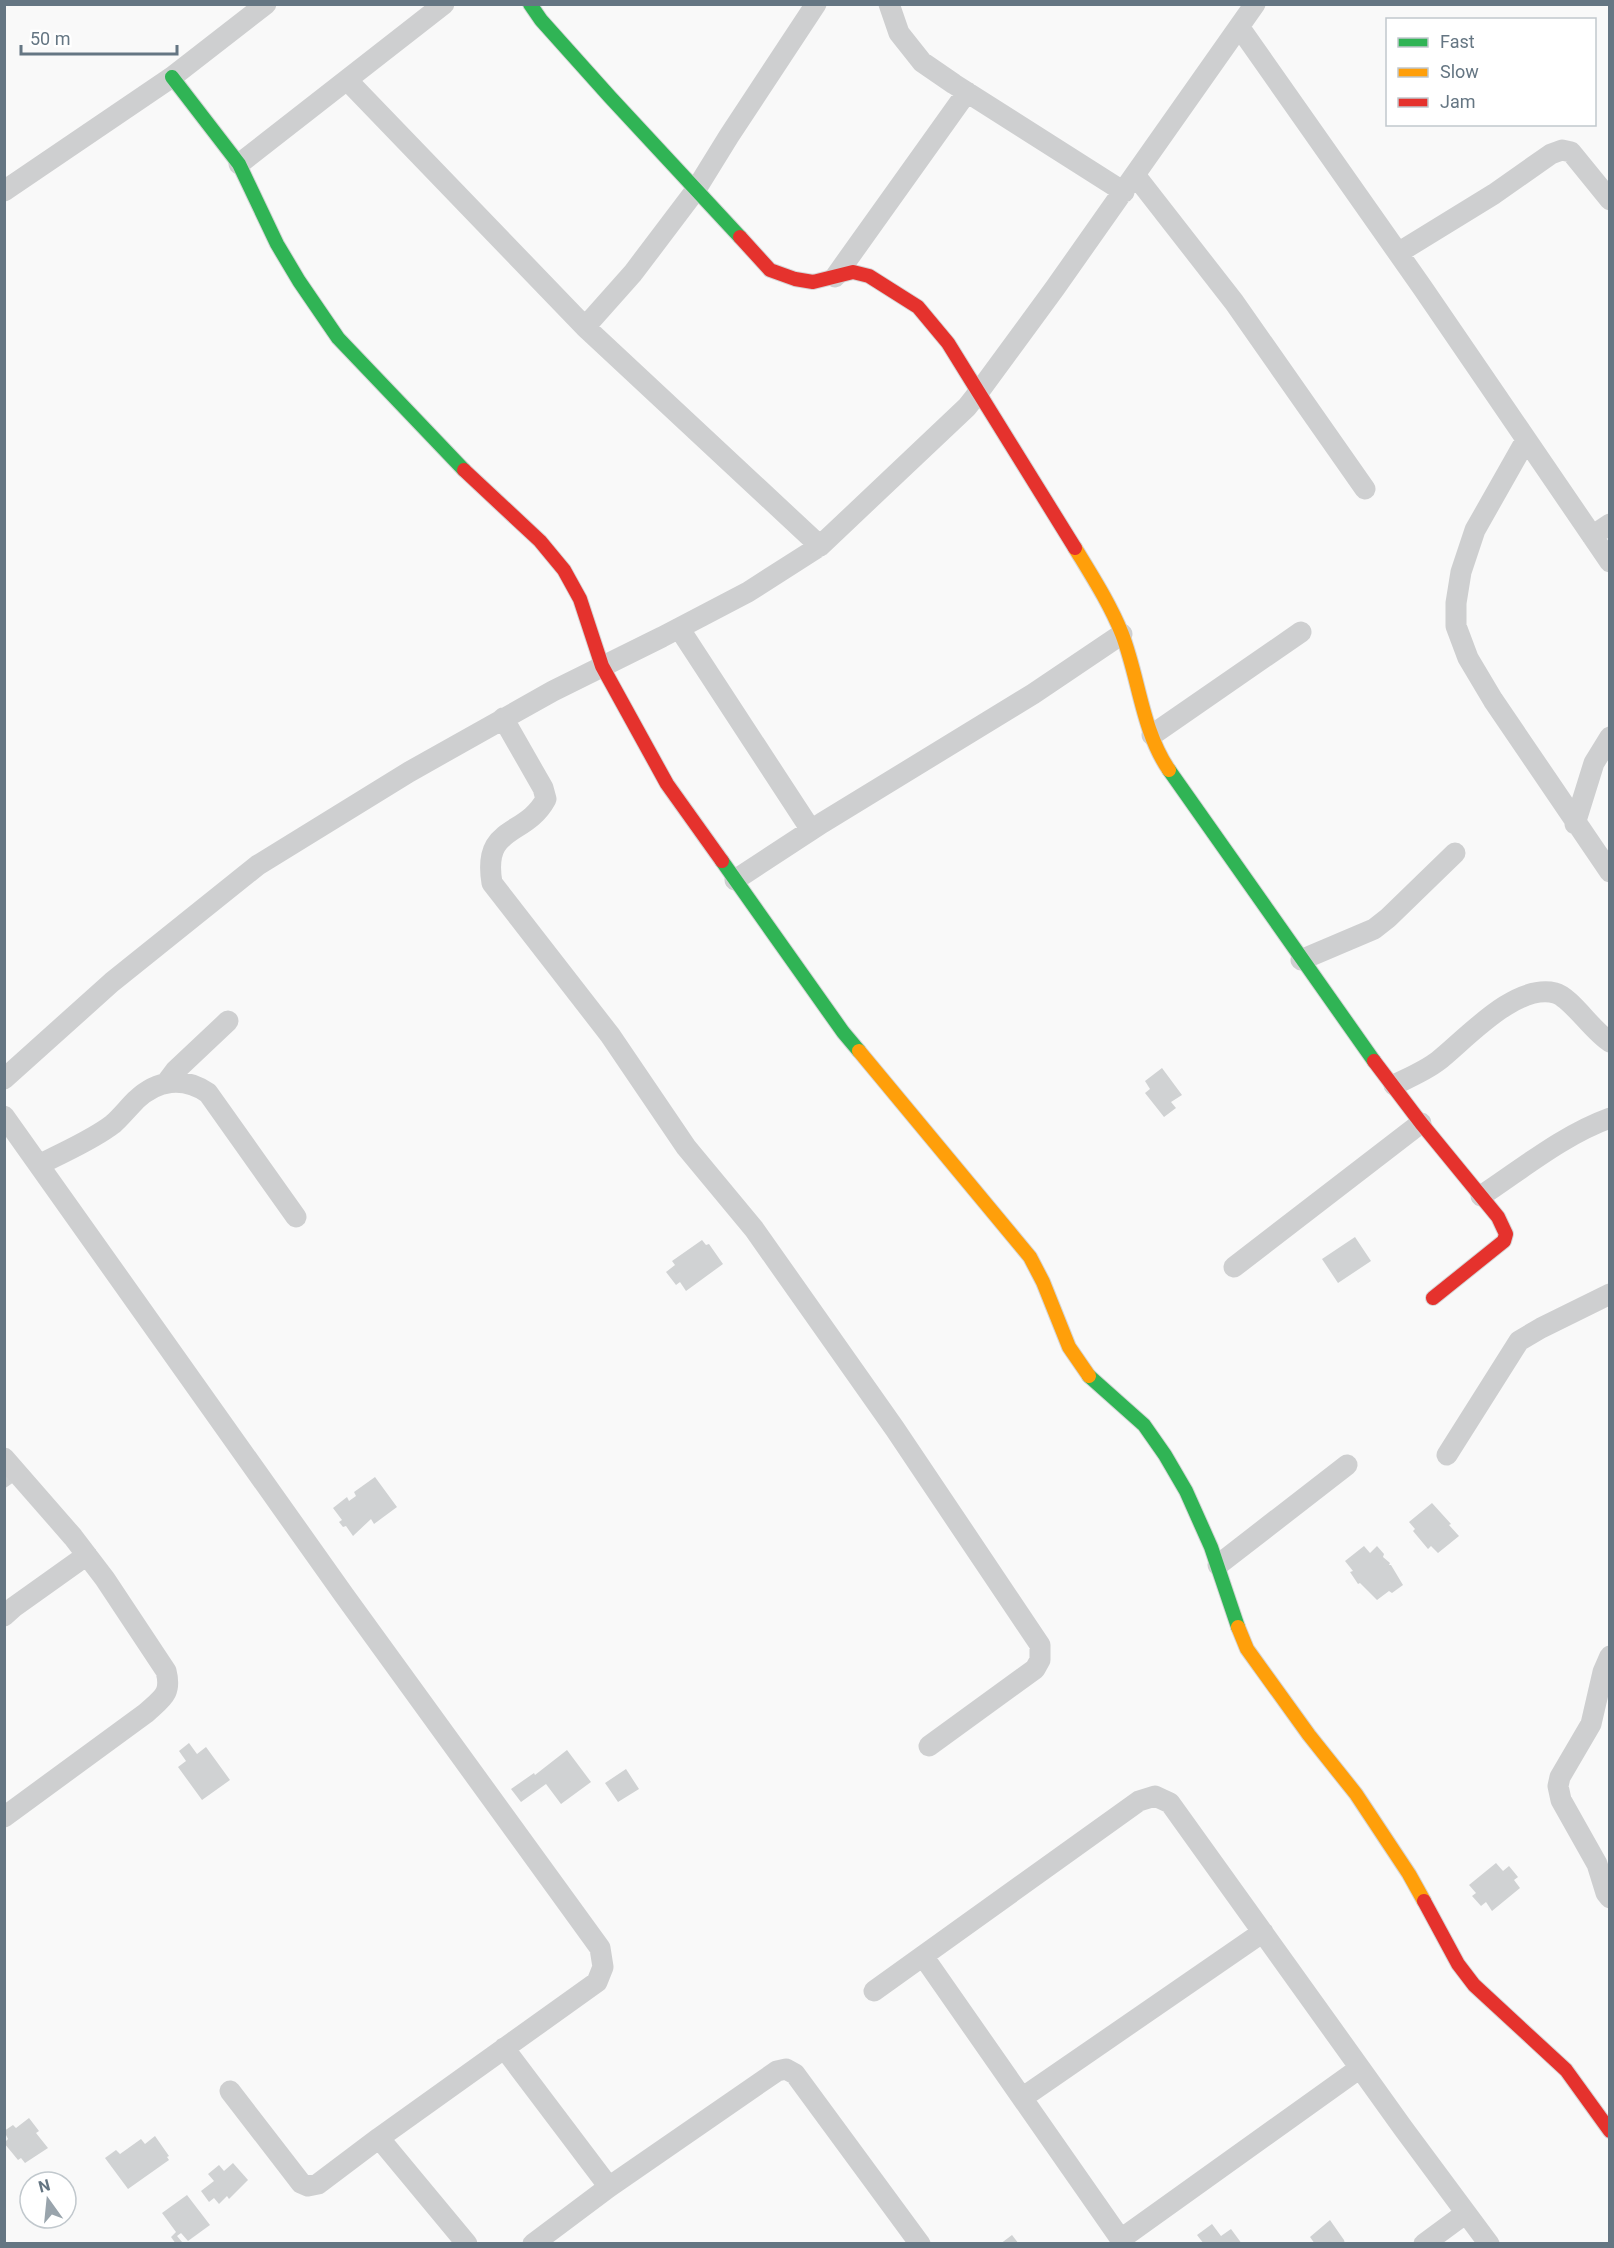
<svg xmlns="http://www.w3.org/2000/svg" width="1614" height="2248" font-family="Roboto,sans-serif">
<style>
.building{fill:#d0d2d3}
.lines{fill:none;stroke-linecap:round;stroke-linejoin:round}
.fast-casing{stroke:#d5d6d7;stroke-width:16}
.slow-casing{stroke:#d5d6d7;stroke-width:16}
.jam-casing{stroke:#d5d6d7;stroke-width:16}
.street{stroke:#cecfd0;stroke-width:21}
.fast{stroke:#30b455;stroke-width:14}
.slow{stroke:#ff9f0a;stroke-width:14}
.jam{stroke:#e5322d;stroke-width:14}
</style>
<rect width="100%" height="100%" fill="#f9f9f9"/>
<!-- building -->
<path class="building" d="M1162,1068L1182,1095L1171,1102L1176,1108L1164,1117L1145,1093L1150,1089L1145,1081Z
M1355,1237L1371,1261L1338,1283L1322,1259Z
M702,1240L706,1245L709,1244L723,1264L686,1291L680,1282L676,1285L666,1272L675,1265L672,1261Z
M4,1469L14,1482L4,1489Z
M375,1477L397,1507L374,1524L371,1519L353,1536L346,1526L343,1527L339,1522L342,1520L333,1508L347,1497L349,1501L356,1496L354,1492Z
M1432,1503L1451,1524L1449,1525L1459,1536L1438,1553L1431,1546L1428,1549L1413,1531L1415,1529L1409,1522Z
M1364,1546L1370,1553L1377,1546L1384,1554L1383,1557L1390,1563L1389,1565H1391L1403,1585L1392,1593L1389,1591L1377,1600L1360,1583L1358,1584L1350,1572L1353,1571L1345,1561Z
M189,1743L197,1754L206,1747L230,1780L202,1800L178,1767L186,1761L179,1751Z
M567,1750L591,1782L561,1804L546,1784L521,1802L511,1789L534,1773L535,1775Z
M626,1769L639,1789L618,1802L605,1783Z
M1496,1863L1503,1871L1509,1866L1518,1877L1514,1880L1520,1888L1492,1911L1486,1902L1481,1906L1472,1896L1476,1893L1469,1885Z
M29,2118L39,2131L36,2133L48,2148L25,2163L21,2158L18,2160L4,2143L8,2139L4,2131L13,2125L16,2128Z
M155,2136L169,2156L167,2157L169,2160L128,2189L105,2158L116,2150L120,2154L141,2139L145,2144Z
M233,2163L248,2180L229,2199L227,2196L219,2204L214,2198L209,2202L201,2191L214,2181L208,2174L219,2165L224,2171Z
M187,2195L210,2225L188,2241L181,2233L177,2236L182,2242L176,2244L171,2237L176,2232L162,2213Z
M1330,2220L1344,2240L1345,2244H1315L1310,2237Z
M1212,2224L1221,2236L1231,2229L1242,2244H1204L1197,2235Z
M1012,2235L1019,2244H1000Z"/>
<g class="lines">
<!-- fast casing -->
<g class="fast-casing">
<path id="fast" d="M530,4L541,20L610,97L740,237
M172,77L239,164L277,244L299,281L338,338L464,470
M1169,770L1374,1061
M722,861L843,1032L859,1051
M1089,1376L1144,1425L1165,1455L1186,1491L1211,1547L1238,1627"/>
</g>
<!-- slow casing -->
<g class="slow-casing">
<path id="slow" d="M1075,548C1092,576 1110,604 1122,634C1139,678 1142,731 1169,770
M859,1051L1030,1257L1043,1282L1069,1347L1089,1376
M1238,1627L1247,1649L1309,1735L1356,1794L1409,1874L1424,1901"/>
</g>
<!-- jam casing -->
<g class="jam-casing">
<path id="jam" d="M740,237L770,270L795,279L813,282L853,272L869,276L918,307L948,343L1075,548
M464,470L540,541L564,570L580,599L602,666L667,784L722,861
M1374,1061L1421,1123L1498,1217L1506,1234L1504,1241L1433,1298
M1424,1901L1458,1964L1474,1985L1566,2070L1610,2131"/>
</g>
<!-- street -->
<path class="street" d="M889,4L899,33L922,62L954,84L1124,192
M1240,28L1422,287L1610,562
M347,80L585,327L820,546
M239,164L444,4
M1135,175L1234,302L1365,489
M4,191L172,77L266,4
M1398,253L1494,194L1551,154L1562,150L1571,152L1610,200
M835,277L967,92
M585,327L633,273L695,191L729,136L816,4
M1526,440L1475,530L1461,572L1456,603V626L1468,658L1493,700L1610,872
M1592,536L1610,524
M679,628L811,830
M503,718L543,788L546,799C525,838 482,824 492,883L610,1035L686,1147L754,1229L895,1429L1040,1645V1660L1035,1669L929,1746
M1152,735L1301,632
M1575,824L1594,763L1610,737
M735,880L822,823L1033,694L1122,634
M1301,960L1374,929L1388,918L1455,853
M4,1079L112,982L258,865L409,772L553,691L662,637L748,592L820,546L967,407L978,393L1055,288L1255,4
M166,1083L175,1071L228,1021
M1394,1085C1408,1078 1425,1071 1438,1061C1466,1039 1515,983 1555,993C1571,997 1592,1031 1610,1042
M4,1116L344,1595L600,1948L603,1967L597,1982L379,2138L318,2184L308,2186L301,2183L230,2091
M39,1165C63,1152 91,1141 113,1124C121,1117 128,1108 136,1100C157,1080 183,1076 208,1093L296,1217
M1481,1196C1522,1169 1563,1135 1610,1118
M1234,1267L1421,1123
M1447,1455L1519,1341L1541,1328L1610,1294
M4,1458L73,1537L105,1579L166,1671C172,1694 162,1698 146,1713L4,1817
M1218,1565L1347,1465
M4,1616L14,1607L87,1555
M1610,1656L1603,1672L1591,1724L1560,1777L1558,1786L1561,1800L1597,1864L1606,1893L1610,1898
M923,1956L1124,2244
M874,1991L1139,1801L1155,1796L1170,1803L1403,2128L1489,2244
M504,2048L609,2187
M1022,2098L1263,1932
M379,2138L467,2244
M1121,2239L1360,2068
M533,2244L609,2187L777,2071L786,2069L795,2074L920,2244
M1424,2244L1466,2213"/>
<!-- fast -->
<use href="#fast" class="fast"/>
<!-- slow -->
<use href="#slow" class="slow"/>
<!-- jam -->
<use href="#jam" class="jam"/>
</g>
<!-- border -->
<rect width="1614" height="2248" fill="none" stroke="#657683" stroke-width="12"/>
<!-- legend -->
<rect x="1386" y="18" width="210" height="108" fill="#ffffff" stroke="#c1c8cd" stroke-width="1.5"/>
<rect x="1398" y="38" width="30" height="9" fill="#30b455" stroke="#c1c8cd" stroke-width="1.5"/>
<text x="1440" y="48" font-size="18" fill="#657683">Fast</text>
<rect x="1398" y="68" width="30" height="9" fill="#ff9f0a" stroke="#c1c8cd" stroke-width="1.5"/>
<text x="1440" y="78" font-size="18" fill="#657683">Slow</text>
<rect x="1398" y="98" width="30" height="9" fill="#e5322d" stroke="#c1c8cd" stroke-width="1.5"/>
<text x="1440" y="108" font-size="18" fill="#657683">Jam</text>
<!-- north arrow -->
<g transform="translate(48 2200) rotate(345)"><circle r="28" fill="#ffffff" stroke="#c1c8cd" stroke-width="1.5"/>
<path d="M0-4.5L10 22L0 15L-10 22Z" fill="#99a4ac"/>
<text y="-9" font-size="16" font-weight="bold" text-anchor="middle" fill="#657683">N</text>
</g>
<!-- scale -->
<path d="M21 45v9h156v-9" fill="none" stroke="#657683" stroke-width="3"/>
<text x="30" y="45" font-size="18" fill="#657683" stroke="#ffffff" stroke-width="4.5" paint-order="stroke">50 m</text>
</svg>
